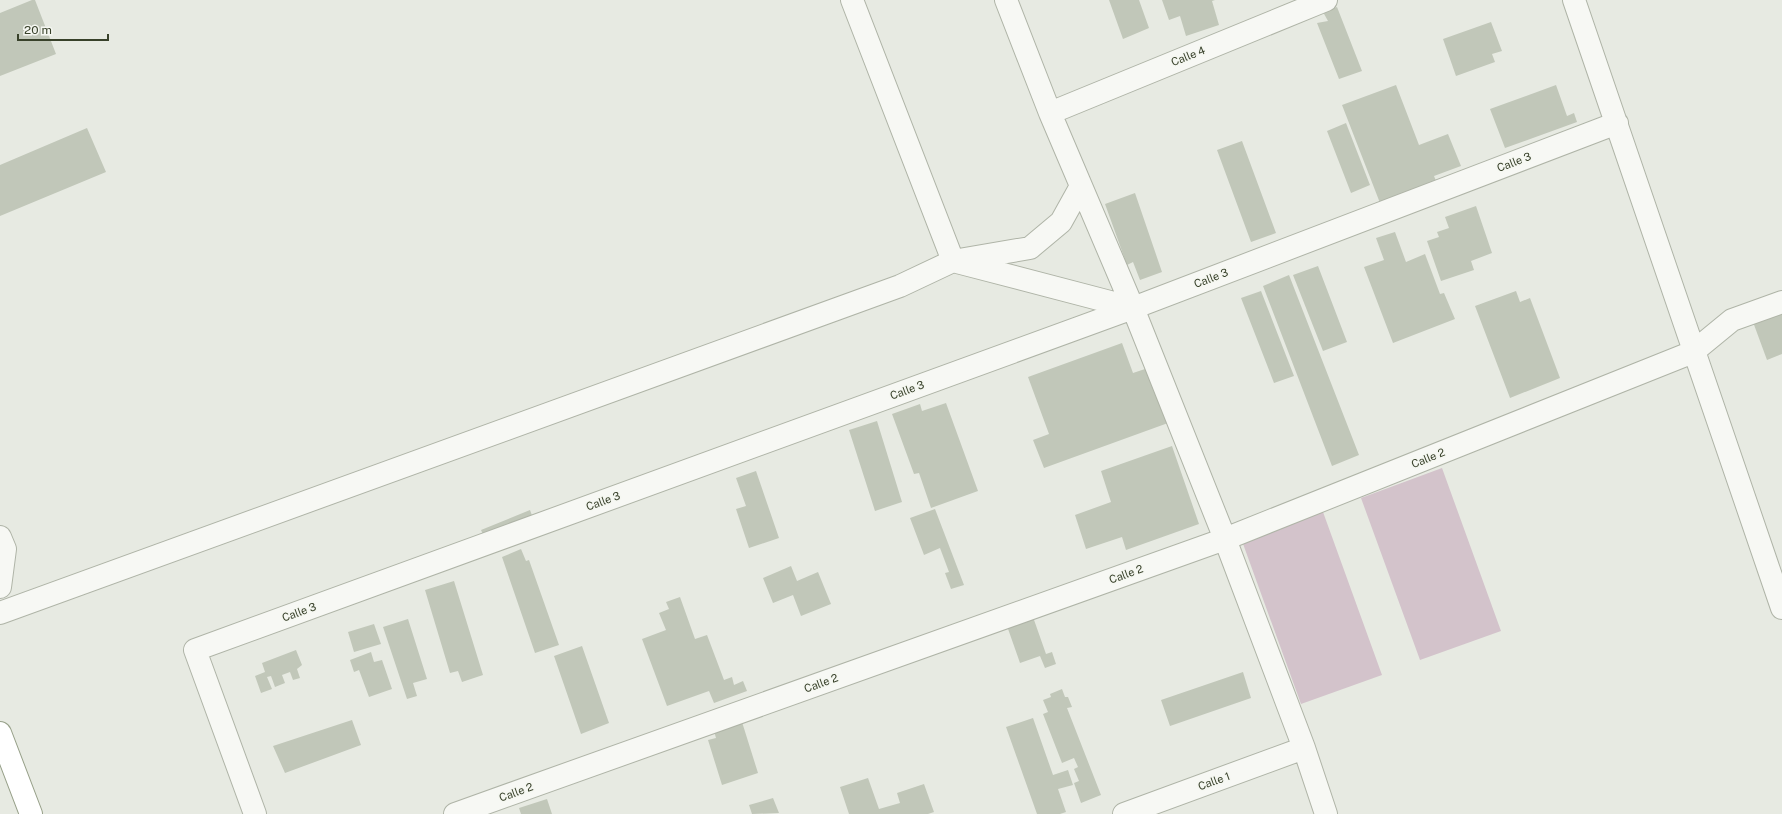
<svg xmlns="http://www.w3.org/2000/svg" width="1782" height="814" font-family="'Public Sans',sans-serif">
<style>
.green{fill:#d3c3cb}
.building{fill:#c1c7b9}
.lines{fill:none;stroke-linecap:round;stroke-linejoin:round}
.minor-casing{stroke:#afb4a7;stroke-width:24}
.highway-casing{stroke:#97a089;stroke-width:24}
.minor{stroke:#f7f8f4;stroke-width:22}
.highway{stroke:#fff;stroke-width:22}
.labels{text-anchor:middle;stroke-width:3;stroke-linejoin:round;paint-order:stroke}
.street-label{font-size:11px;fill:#38412a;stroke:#f5f7f1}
</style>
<rect width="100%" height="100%" fill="#e7eae2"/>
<!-- green -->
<path class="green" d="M1442,468L1501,631L1420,660L1361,498Z
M1323,512L1382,675L1301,704L1242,541Z"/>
<!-- building -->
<path class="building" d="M32,0H35L56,54L0,76V13Z
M1109,0H1139L1149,28L1123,39Z
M1162,0H1215L1212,1L1219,25L1186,36L1180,16L1169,20Z
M1337,7L1362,71L1339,79L1317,23L1328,21L1323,12Z
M1491,22L1502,51L1492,54L1495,62L1456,76L1443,39Z
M1396,85L1419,145L1448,134L1461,166L1434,176L1436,181L1380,203L1342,105Z
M1556,85L1567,116L1574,113L1577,122L1505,148L1490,109Z
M1346,123L1370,185L1351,193L1327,131Z
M87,128L106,172L0,216V165Z
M1242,141L1276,233L1251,242L1217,150Z
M1135,193L1162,272L1140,280L1133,262L1127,265L1105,204Z
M1476,206L1492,253L1471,261L1474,270L1441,281L1427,241L1439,237L1437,232L1449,228L1445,217Z
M1395,232L1406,262L1425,254L1440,294L1444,293L1455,319L1393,343L1364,267L1384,260L1376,238Z
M1318,266L1347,342L1323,351L1293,275Z
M1289,275L1359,455L1332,466L1263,286Z
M1261,291L1294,376L1274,383L1241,298Z
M1516,291L1520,302L1530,298L1560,378L1510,398L1475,306Z
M1782,312V354L1767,360L1753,322Z
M1122,343L1133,373L1148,368L1168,423L1044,468L1033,440L1049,434L1028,377Z
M946,403L978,491L931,508L919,473L914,474L892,414L920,404L922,411Z
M877,421L902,502L875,511L849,430Z
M1172,446L1199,524L1126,550L1122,537L1086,549L1075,515L1111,502L1101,471Z
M756,471L779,538L749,548L736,509L746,506L736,478Z
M935,509L964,585L951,589L945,573L949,572L940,548L924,555L910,518Z
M530,510L534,521L486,541L481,530Z
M521,549L526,561L529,560L559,645L535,653L502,557Z
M791,566L797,581L818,572L831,604L801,616L793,595L773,603L763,578Z
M454,581L483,675L462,682L458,671L450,673L425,590Z
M680,597L695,639L707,635L724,680L732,677L734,685L743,681L747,691L714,703L709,691L667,706L642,639L666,630L659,613L669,609L666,602Z
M1033,617L1046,654L1052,652L1056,664L1045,668L1040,656L1020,663L1007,626Z
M408,619L427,679L413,683L417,696L407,699L383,627Z
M374,624L381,644L354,652L348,632Z
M582,646L609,723L581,734L554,656Z
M296,650L302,665L297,669L300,678L293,680L290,672L282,675L285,683L275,687L271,676L267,677L272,689L261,693L255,676L265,672L262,663Z
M371,652L374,662L382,660L392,689L369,697L359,670L354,672L350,660Z
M1243,672L1251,698L1170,726L1161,700Z
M1062,689L1065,697H1068L1072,707L1067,708L1101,795L1081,803L1074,783L1079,781L1074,769L1078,767L1074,758L1062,763L1043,714L1048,712L1043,700L1051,697L1050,694Z
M1033,718L1053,775L1068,770L1073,785L1058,789L1066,812L1060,814H1037L1006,727Z
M352,720L361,745L285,773L273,746Z
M742,722L758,773L722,785L708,740L716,738L714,731Z
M868,778L879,809L900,803L897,793L924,784L934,812L928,814H849L840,787Z
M773,798L779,813L752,814L749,805Z
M547,799L552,814H521L519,808Z"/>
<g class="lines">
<!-- minor casing -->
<g class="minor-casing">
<path id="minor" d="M852,0L953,261L1133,308
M1006,0L1050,113L1133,308L1225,539L1304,748L1326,814
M1574,0L1782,608
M1050,113L1326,0
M0,537L5,549L0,587
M0,613L900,286L953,261L1030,248L1061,222L1081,186
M255,814L195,650L1133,308L1617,123
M455,814L1225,539L1693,352L1732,320L1782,302
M1124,814L1304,748"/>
</g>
<!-- highway casing -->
<g class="highway-casing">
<path id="highway" d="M0,733L31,814"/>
</g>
<!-- minor -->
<use href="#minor" class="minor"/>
<!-- highway -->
<use href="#highway" class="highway"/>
</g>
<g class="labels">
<!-- street labels -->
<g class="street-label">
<text transform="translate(1188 56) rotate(-22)" y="4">Calle 4</text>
<text transform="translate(1514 162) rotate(-21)" y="4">Calle 3</text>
<text transform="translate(1211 278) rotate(-21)" y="4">Calle 3</text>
<text transform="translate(907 390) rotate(-20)" y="4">Calle 3</text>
<text transform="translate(1428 458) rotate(-22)" y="4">Calle 2</text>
<text transform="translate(603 501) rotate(-20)" y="4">Calle 3</text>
<text transform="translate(1126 574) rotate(-20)" y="4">Calle 2</text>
<text transform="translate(299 612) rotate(-20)" y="4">Calle 3</text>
<text transform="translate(821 683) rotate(-20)" y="4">Calle 2</text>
<text transform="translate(1214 781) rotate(-20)" y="4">Calle 1</text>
<text transform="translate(516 792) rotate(-20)" y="4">Calle 2</text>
</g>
</g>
<!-- scale -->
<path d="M18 34v6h90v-6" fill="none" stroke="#38412a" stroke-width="2"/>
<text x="24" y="34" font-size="12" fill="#38412a" stroke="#f5f7f1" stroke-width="3" paint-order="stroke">20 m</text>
</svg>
